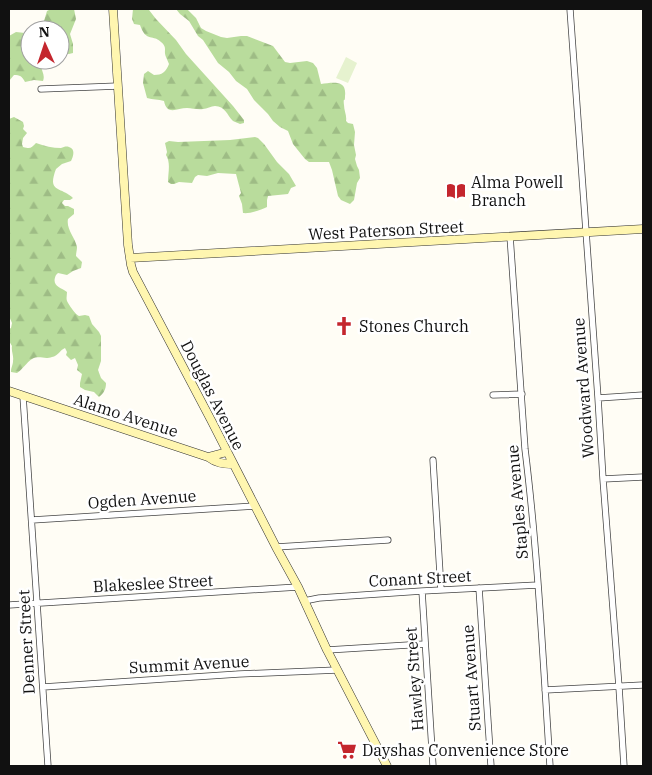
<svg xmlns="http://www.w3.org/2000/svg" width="652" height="775" font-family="'IBM Plex Serif',serif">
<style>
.forest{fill:url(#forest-firs)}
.pitch{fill:#e6f2cf}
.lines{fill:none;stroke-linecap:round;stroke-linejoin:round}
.street-casing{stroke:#444;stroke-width:7}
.secondary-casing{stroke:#333;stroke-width:9}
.street{stroke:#fff;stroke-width:5.5}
.secondary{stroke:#fff6b0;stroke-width:8}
.labels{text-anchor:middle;stroke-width:5;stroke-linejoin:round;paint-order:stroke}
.poi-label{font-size:16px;fill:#111;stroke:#fff;text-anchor:start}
.street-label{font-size:16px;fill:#111;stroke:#fff}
</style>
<defs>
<pattern id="forest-firs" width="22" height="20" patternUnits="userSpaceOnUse" patternTransform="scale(1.25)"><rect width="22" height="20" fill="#b9dc9c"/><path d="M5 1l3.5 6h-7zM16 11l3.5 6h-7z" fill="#9ebc85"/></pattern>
</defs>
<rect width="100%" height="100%" fill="#fffdf5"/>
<!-- forest -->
<path class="forest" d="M51,9H74L76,19L70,34L73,44V53L69,54L60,53V30H30L44,21L47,11Z
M133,9L149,10L156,19L176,40L186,54L233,106L244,120V123L240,124C238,123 235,122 233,121C227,115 225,106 215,106C211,106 207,109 203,109C198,110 192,108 187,108C177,108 167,116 164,101C158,99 153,100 147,98L143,83L144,74L148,71L154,75C162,75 166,72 169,64C168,62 167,59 166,57C163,50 168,48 161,42C154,34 146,43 140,25L134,24L132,19Z
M176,9H187L196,18L201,28L206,31L221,37L227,38L241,36H247L273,46L285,62L290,63L307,61L313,63L317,68L321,84C332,83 347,79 345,96C345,104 343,96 344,105C344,111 347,115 346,121L348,123L353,124L355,132L354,145L356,155L355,159L357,166L359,170L360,178L357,183L354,200L350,204L341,200L338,196L332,170L329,162H309L305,159L293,144L288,131L280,127L273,121L268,114L254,100L247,89L236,81L229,72L218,63L203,40L198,36L189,21L180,14Z
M30,30V60L56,61L54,64H50L42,61C39,70 46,73 43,81L34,80L25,82C22,76 20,75 14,75L9,81V36L16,32L25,33Z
M14,117L23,122L24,126L23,129L27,133L23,138L22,144L23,147C31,149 31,148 36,143C44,146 53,148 61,148C64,147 66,146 69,147C76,149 73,157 71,161L62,164L56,169C47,193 60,186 73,198L70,200H64L62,203L65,206H68L74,209V214L68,219C66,229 75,237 77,247C77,250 76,253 76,256L82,262L81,268L73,271L67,275L58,273L56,275C51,286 60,287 67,292C67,295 66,298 67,301C69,305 75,314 79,316L85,315L89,316L92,324L99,332L101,336V361L98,370L101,378L106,383C106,389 104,393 99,397L94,392L85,390L80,387V383L82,374L77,370L78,365L75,358L71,360L66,355L67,352L65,348C60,350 58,356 52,357C44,360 40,355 32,359C26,363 23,369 17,373L11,372C11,367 13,365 13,361C14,356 11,351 12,346L9,341V329L11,328L12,323L9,316V119Z
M255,137L258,138L264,144L277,162L289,174L296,186L291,188L288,194L268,196L267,200V207C261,210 249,214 243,213L242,204L239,196L241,193L236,174L218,173L207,176L198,175L195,177L192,183L179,182L174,184H171L168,182C168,173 171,163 166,155L167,152L165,143L169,141L178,142L230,140Z"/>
<!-- pitch -->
<path class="pitch" d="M346,57L357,63L348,83L336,78Z"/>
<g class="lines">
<!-- street casing -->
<g class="street-casing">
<path id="street" d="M570,9L598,398L603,479L619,687L624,766
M41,89L118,86
M510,236L525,449C538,554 543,660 550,766
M493,395L522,394
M23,396L48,766
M598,398L643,395
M433,460L441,590
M603,479L643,477
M32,520L255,506
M276,547L388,540
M479,588L491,766
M422,591L433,766
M304,601L319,598L422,591L538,585
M9,605L298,587
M327,650L425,644
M43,687L239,674L337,670
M545,690L643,685"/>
</g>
<!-- secondary casing -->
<g class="secondary-casing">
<path id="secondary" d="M113,9L128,245L131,265L133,272L211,420L276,547L298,587L327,650L387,766
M130,258L643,229
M9,391L208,457C216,463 223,464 233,464
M208,457L227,452"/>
</g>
<!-- street -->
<use href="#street" class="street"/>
<!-- secondary -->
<use href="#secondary" class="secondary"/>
</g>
<!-- icons -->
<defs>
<g id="library-bare" transform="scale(1.5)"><path d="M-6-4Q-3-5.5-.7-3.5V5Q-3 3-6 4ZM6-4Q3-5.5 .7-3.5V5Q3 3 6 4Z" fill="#c4262e" stroke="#fff" stroke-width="2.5" paint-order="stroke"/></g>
<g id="church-bare" transform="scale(1.5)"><path d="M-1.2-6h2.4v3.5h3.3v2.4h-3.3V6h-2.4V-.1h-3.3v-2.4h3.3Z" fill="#c4262e" stroke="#fff" stroke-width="2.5" paint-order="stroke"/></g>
<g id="supermarket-bare" transform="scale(1.5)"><path d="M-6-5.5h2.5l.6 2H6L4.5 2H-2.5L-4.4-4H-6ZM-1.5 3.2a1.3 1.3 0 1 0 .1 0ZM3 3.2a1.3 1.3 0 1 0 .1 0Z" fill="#c4262e" stroke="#fff" stroke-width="2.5" paint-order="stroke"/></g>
</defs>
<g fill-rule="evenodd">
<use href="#library-bare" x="456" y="191"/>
<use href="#church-bare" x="344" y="326"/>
<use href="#supermarket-bare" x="347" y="750"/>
</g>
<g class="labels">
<!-- poi labels -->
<g class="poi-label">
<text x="471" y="188">Alma Powell<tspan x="471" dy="18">Branch</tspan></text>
<text x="359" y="332">Stones Church</text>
<text x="362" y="756">Dayshas Convenience Store</text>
</g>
<!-- street labels -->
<g class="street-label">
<text transform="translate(386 230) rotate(-3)" y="6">West Paterson Street</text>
<text transform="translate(583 388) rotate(-94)" y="6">Woodward Avenue</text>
<text transform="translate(213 395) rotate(63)" y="6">Douglas Avenue</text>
<text transform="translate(126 415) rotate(18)" y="6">Alamo Avenue</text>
<text transform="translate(142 499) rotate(-4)" y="6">Ogden Avenue</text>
<text transform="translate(517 502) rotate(-95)" y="6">Staples Avenue</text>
<text transform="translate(420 578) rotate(-3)" y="6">Conant Street</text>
<text transform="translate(153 583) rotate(-3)" y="6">Blakeslee Street</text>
<text transform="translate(26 642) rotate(-93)" y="6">Denner Street</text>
<text transform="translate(189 664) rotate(-3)" y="6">Summit Avenue</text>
<text transform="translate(471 678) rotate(-94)" y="6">Stuart Avenue</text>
<text transform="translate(414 679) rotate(-94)" y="6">Hawley Street</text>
</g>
</g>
<!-- border -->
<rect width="652" height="775" fill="none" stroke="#111111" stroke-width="20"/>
<!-- north arrow -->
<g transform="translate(45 45) rotate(357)"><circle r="24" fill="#ffffff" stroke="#a0a0a0"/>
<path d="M0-4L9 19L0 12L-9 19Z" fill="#c4262e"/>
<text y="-8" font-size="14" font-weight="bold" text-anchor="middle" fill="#111111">N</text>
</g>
</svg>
